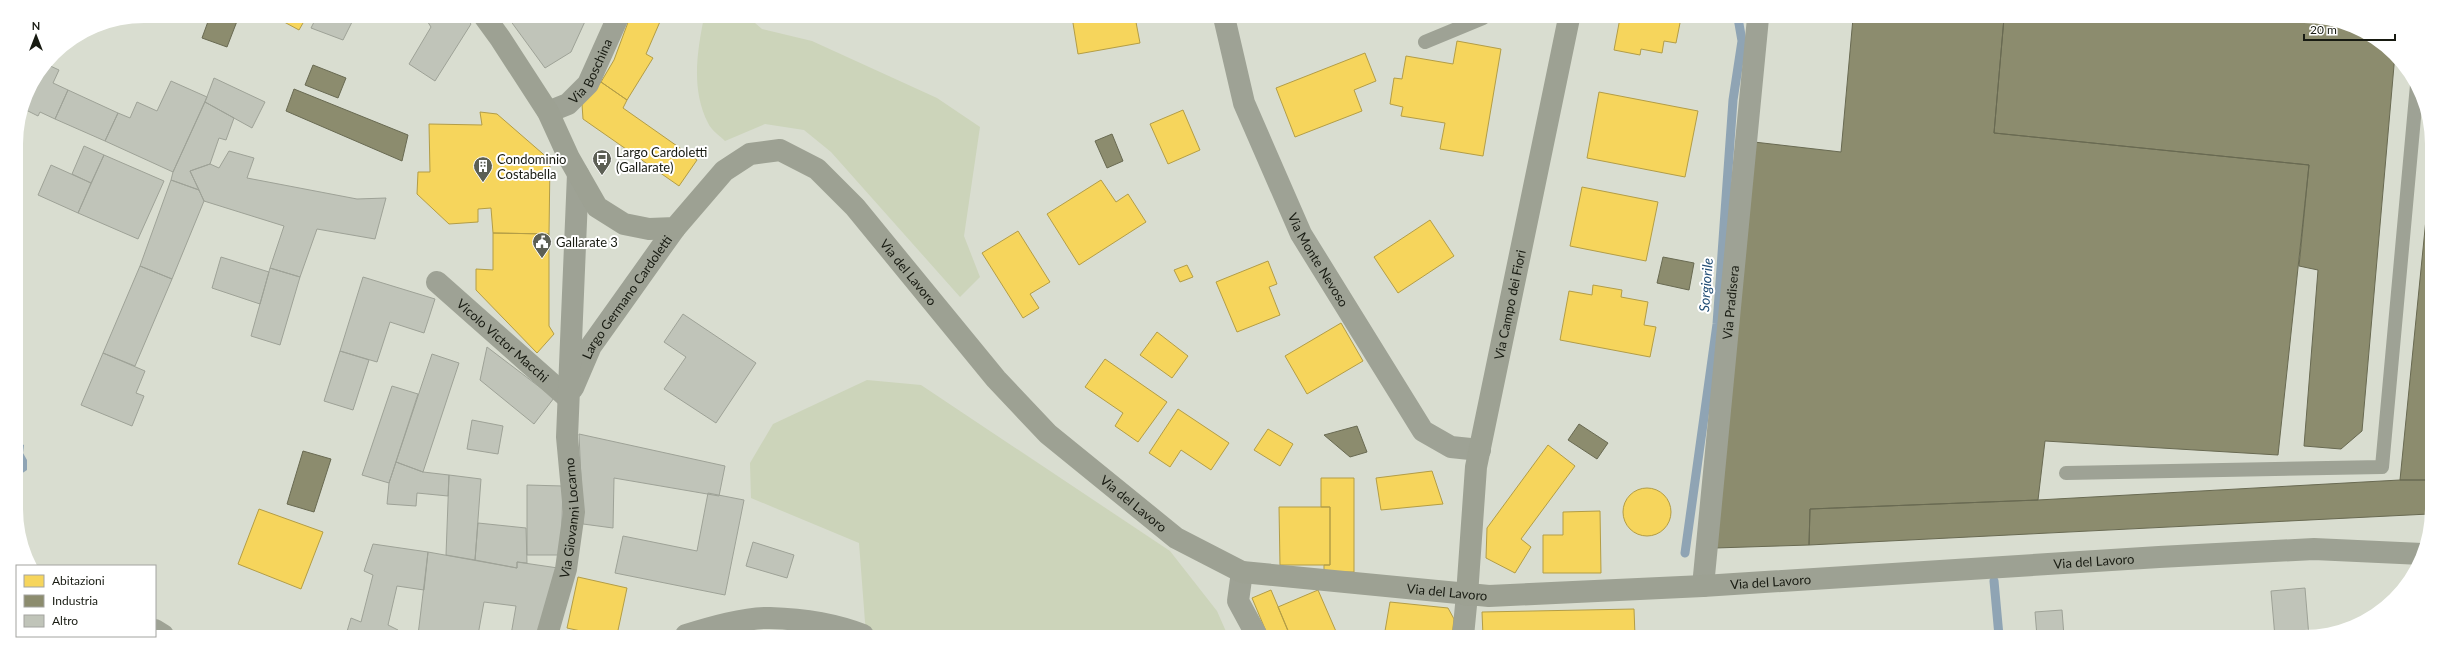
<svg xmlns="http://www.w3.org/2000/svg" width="2448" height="653" font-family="Lato,sans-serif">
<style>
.green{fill:#ccd4ba}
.water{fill:#8fa4b4}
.homes{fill:#f6d55c;stroke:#b39d46}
.industry{fill:#8c8c6e;stroke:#696a52}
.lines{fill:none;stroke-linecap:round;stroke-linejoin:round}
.stream{stroke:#8fa4b4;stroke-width:9}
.building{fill:#c0c4b9;stroke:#9ea297}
.lane{stroke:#9ea295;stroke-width:14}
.street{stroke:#9ea295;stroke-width:22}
.secondary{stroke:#9da193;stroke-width:22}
.labels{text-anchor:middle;stroke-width:4;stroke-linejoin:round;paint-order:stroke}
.street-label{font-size:13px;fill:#181b12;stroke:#fff}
.poi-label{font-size:13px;fill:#181b12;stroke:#fff;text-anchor:start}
.water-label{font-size:14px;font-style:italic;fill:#204c74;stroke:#fff}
</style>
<rect width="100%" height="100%" fill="#d9ddd0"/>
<!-- green -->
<path class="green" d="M704,17H748L762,29L812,41L937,98L980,127L964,236L980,277L960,297L831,152L804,130L765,124L725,141C720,136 711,130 708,123C691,89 697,53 704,17Z
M867,380L921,385L1170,551L1217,611L1228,636L866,635L859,543L751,498L750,463L773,424Z"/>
<!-- water -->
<path class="water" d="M18,442L24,445L23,453L27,460V470L18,476Z"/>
<!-- homes -->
<path class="homes" d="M273,16H307L299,30Z
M630,17H662L646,54L653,58L627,100L601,82L614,60Z
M1072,17H1135L1140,43L1078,54Z
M1620,18H1681L1676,43L1664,41L1662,53L1641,49L1640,55L1614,50Z
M1457,41L1501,49L1483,156L1440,149L1445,123L1401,116L1403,107L1390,104L1394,78L1402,79L1406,56L1453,64Z
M1365,53L1376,81L1354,90L1362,111L1295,137L1276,88Z
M601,82L627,100L623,108L697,160L679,186L583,119L582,104Z
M1599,92L1698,111L1685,177L1587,158Z
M1183,110L1200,150L1168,164L1150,124Z
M480,112L497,114L550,160L549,234L493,233L491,208L478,209V222L449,224L417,194L418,172H430L429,124L482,125Z
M1101,180L1116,202L1128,194L1146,222L1079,265L1047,214Z
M1582,187L1658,202L1646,261L1570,246Z
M1430,220L1454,256L1398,293L1374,257Z
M1018,231L1050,282L1030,294L1039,308L1023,318L982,253Z
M493,233L549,234V326L554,334L537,353L476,290V269L493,270Z
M1268,261L1277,284L1269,287L1280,315L1237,332L1216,282Z
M1187,265L1193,277L1180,282L1174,270Z
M1593,285L1622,290L1621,297L1648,302L1644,325L1656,327L1650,357L1560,340L1569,291L1592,295Z
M1341,323L1363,361L1307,394L1285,356Z
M1157,332L1188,356L1172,378L1140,355Z
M1105,359L1167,402L1138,442L1115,426L1123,413L1085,387Z
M1178,409L1229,443L1211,470L1181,450L1170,467L1149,453Z
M1268,429L1293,444L1280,466L1254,450Z
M1548,445L1575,466L1521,539L1531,547L1515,573L1486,558L1487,528Z
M1432,471L1443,504L1381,510L1376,478Z
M1321,478H1354V572H1324V565H1330V507H1321Z
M1623 512a24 24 0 1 1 48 0a24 24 0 1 1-48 0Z
M1279,507H1330V565H1280Z
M259,509L323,532L301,589L238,564Z
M1600,511L1601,573H1543V535H1563V512Z
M578,577L627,588L617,635H599L567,628Z
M1271,590L1290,635L1289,636H1268L1252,598Z
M1318,590L1338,636H1290L1278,607Z
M1390,602L1448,608L1454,619L1452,636H1424L1385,631Z
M1634,609L1635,636H1483L1482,612Z"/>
<!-- industry -->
<path class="industry" d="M210,16H239L227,47L202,38Z
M1853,18H2004L1994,133L2309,165L2278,455L2045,441L2038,500L1810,509L1809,545L1715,548L1754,142L1841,152Z
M2004,18L2329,19L2368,33L2395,54L2362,431L2341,449L2304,446L2318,270L2299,266L2309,165L1994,133Z
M313,65L346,78L338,98L305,85Z
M294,89L408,135L402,161L286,111Z
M1112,134L1123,161L1107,168L1095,141Z
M2430,179L2429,480H2400Z
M1663,257L1694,263L1689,290L1657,283Z
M1579,424L1608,443L1597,459L1568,440Z
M1357,426L1367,452L1350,457L1324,435Z
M303,451L331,459L314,512L287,504Z
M2400,480H2429V514L1809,545L1810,509L2038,500Z"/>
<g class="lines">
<!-- stream -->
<path class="stream" d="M1685,553L1717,324L1733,100L1742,41L1738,18
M1994,581L1999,636"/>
</g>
<!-- building -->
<path class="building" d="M317,16H355L343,40L311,28Z
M424,16H465L471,24L435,81L409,64L431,27Z
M507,16L587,17L571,52L545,68Z
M46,64L59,70L53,83L68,90L55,119L40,112L38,116L24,109L29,88Z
M214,78L265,102L252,128L205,102Z
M171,81L207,97L173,172L105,141L118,113L130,118L137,102L157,111Z
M68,90L118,113L105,141L55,119Z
M205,102L234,118L226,140L219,138L210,164L190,171L199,190L171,180L173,172Z
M84,146L104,155L91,183L72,174Z
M229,151L254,158L247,178L357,199L386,198L375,239L317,229L300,277L270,268L284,226L204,201L190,171L210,164L219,168Z
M104,155L164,181L138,239L78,213Z
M51,165L91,183L78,213L38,195Z
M171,180L199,190L204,201L172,279L140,266Z
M221,257L269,272L260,304L212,288Z
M140,266L172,279L135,366L103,353Z
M270,268L300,277L280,345L251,336Z
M363,277L435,299L424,333L390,322L377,362L340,351Z
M683,314L756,363L716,423L664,389L686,357L664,342Z
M487,347L554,398L534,424L480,380Z
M340,351L369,360L353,410L324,401Z
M103,353L145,371L136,393L144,396L132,426L81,405Z
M432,354L459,363L423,472L396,462Z
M392,386L418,394L389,483L362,475Z
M472,420L503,426L498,454L467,449Z
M579,434L725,466L719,496L614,478L613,528L583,524Z
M396,462L423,472L449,475L448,496L417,493L416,506L387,504L389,483Z
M449,475L481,479L475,560L446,555Z
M527,485L563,486L561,555H527Z
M708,493L744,500L725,595L615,573L623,536L697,551Z
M478,523L526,528L527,563L517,562V568L475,560Z
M753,542L794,555L787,578L746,566Z
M373,544L428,552L424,590L397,586L388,625L398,630L397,635H346L351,618L361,622L373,575L364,571Z
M428,552L517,568V562L558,568L539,635H511L516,606L484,602L478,635H418Z
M2305,588L2309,637H2275L2271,591Z
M2062,610L2064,636H2037L2035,612Z"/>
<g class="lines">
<!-- lane -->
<path class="lane" d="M1425,42L1483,18
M2066,473L2382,467L2417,85"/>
<!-- street -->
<g class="street">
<path id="s1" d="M1224,17L1244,103L1301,234L1423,431L1451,447L1480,450"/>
<path id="s2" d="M548,112L568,104L588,84L618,17"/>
<path id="s3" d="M437,282L568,398"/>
<path id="s4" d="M573,388L591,346L675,228"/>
<path d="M1242,572L1238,601L1257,636"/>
<path id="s5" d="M1703,586L1758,18"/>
<path d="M155,630L163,635"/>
<path id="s6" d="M547,635L566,569L574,512L567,437L578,174"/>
<path d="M686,635C709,628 746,617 770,618C801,619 835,624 863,635"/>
<path d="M1463,636L1467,595"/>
</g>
<!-- secondary -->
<g class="secondary">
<path id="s7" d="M484,16L500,38L548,112L569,158L597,207L624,224L649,229L675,228L724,171L750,154L780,150L817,169L855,207L996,379L1048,434L1176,538L1242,572L1489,596L1703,586L2159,557L2314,549L2422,554"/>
<path id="s8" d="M1467,595L1476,467L1569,18"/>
</g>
</g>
<!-- icons -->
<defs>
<g id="bus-pin" transform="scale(1)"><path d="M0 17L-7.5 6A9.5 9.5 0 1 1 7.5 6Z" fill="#5c5f54" stroke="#fff"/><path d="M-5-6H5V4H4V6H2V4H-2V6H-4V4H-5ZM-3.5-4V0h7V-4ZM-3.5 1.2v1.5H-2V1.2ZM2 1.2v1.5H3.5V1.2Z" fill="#fff"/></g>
<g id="building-pin" transform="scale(1)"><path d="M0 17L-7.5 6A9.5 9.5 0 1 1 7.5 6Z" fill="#5c5f54" stroke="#fff"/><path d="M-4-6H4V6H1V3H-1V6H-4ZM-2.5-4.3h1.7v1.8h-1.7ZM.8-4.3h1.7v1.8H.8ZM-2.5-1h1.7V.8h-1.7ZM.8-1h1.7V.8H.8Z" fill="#fff"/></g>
<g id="civic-pin" transform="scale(1)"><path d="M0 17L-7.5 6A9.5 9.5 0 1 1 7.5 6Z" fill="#5c5f54" stroke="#fff"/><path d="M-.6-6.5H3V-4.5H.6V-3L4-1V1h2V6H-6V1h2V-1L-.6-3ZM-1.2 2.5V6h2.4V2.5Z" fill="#fff"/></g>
</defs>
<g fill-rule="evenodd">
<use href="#bus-pin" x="602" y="159"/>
<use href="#building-pin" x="483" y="166"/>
<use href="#civic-pin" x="542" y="242"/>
</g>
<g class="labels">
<!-- street labels -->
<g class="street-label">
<text dy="5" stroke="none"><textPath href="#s2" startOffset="62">Via Boschina</textPath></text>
<text dy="5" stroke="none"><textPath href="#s1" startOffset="262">Via Monte Nevoso</textPath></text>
<text dy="5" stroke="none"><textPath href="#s7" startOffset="622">Via del Lavoro</textPath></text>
<text dy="5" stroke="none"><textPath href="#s4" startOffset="106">Largo Germano Cardoletti</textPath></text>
<text dy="5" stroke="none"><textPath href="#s5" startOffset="285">Via Pradisera</textPath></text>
<text dy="5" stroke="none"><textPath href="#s8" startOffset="294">Via Campo dei Fiori</textPath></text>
<text dy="5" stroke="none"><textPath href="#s3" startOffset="88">Vicolo Victor Macchi</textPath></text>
<text dy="5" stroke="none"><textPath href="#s7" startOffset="946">Via del Lavoro</textPath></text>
<text dy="5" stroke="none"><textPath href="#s6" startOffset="120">Via Giovanni Locarno</textPath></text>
<text dy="5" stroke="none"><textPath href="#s7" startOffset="1929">Via del Lavoro</textPath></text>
<text dy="5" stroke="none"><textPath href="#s7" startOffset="1605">Via del Lavoro</textPath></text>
<text dy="5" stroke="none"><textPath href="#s7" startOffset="1281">Via del Lavoro</textPath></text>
</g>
<!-- poi labels -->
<g class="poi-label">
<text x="616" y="157">Largo Cardoletti<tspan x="616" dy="15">(Gallarate)</tspan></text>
<text x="497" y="164">Condominio<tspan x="497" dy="15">Costabella</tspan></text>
<text x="556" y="247">Gallarate 3</text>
</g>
<!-- water labels -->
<g class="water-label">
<text transform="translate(1706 285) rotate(-86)" y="5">Sorgiorile</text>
</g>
</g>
<!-- crop -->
<path d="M0 0H2448V653H0ZM144 23H2304A121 121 0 0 1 2425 144V509A121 121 0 0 1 2304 630H144A121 121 0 0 1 23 509V144A121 121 0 0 1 144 23Z" fill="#fff" fill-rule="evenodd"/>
<!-- legend -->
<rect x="16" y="565" width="140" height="72" fill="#ffffff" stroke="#a3a4a0"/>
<rect x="24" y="575" width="20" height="12" fill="#f6d55c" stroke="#a3a4a0"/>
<text x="52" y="585" font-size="12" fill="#181b12">Abitazioni</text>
<rect x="24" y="595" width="20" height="12" fill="#8c8c6e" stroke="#a3a4a0"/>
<text x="52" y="605" font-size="12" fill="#181b12">Industria</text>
<rect x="24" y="615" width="20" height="12" fill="#c0c4b9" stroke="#a3a4a0"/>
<text x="52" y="625" font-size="12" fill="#181b12">Altro</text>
<!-- north arrow -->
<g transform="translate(36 36)" stroke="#ffffff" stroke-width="3" paint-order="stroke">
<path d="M0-3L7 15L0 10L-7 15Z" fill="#181b12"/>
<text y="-6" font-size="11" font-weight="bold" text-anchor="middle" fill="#181b12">N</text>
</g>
<!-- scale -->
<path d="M2304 34v6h91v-6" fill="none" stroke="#181b12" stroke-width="2"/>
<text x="2310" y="34" font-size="12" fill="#181b12" stroke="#ffffff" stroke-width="3" paint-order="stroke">20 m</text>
</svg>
